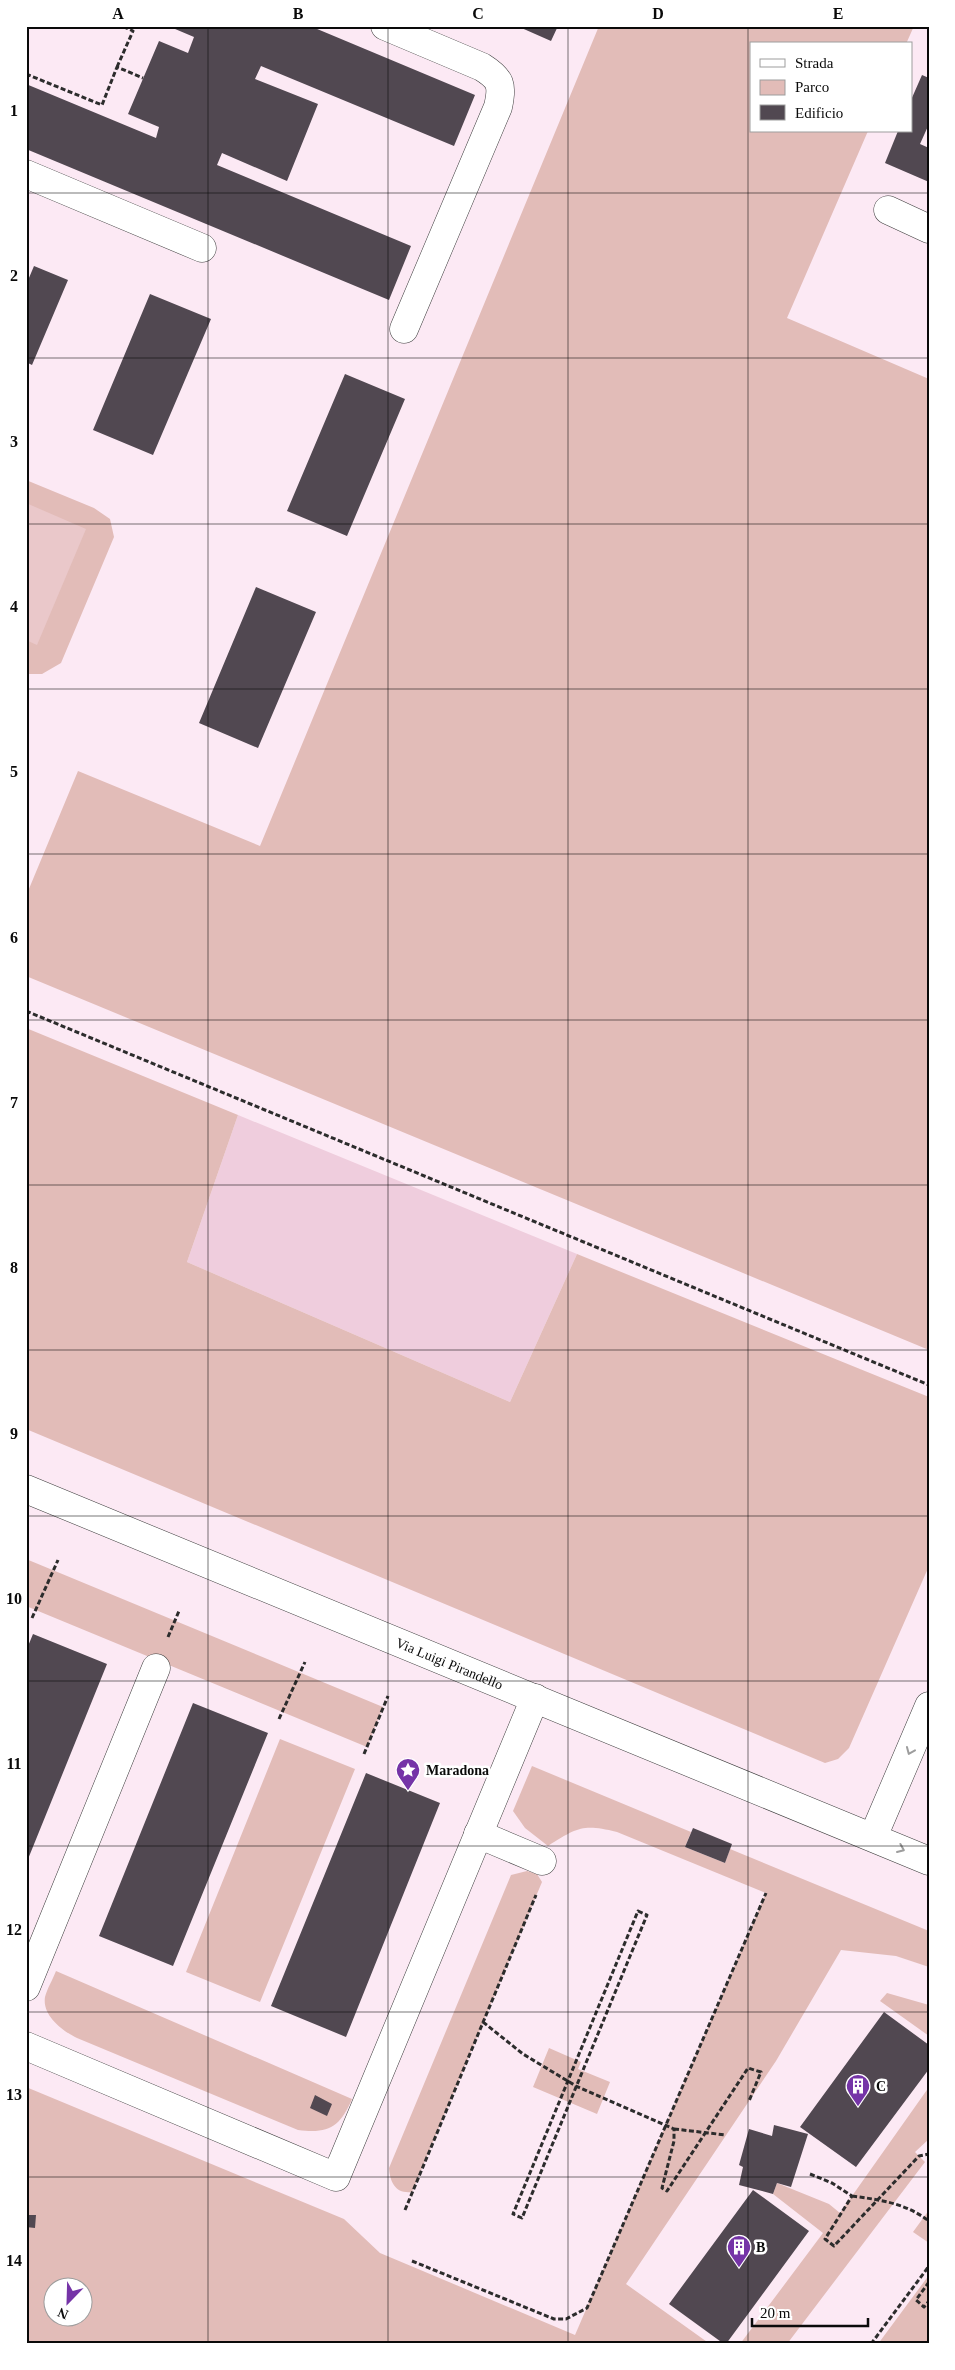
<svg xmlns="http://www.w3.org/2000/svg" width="955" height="2370" font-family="Georgia,serif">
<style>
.farmland{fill:#efcddd}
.green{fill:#e2bcb8;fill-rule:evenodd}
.pitch{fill:#eac8ca}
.building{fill:#514851}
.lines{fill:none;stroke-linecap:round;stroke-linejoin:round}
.minor-casing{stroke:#3d3d3d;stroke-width:29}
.path{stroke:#2c2c2c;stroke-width:3;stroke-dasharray:5 2.5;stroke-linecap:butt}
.minor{stroke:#fff;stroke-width:28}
.oneway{stroke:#9d9d9d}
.grid{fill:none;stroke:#0a0a0a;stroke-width:1;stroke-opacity:0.55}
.labels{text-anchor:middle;stroke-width:5;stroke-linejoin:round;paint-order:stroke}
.street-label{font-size:14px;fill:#0a0a0a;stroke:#fff}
.poi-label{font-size:14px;font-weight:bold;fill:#0a0a0a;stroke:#fff;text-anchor:start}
.neatline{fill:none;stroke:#0a0a0a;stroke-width:2}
.grid-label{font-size:16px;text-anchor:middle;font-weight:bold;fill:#0a0a0a}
</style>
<rect width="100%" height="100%" fill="#fce9f4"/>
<!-- farmland -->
<path class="farmland" d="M238,1115L577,1254L510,1402L187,1262Z"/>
<!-- green -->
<path class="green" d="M599,26H914L906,44H751V131H868L787,318L929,379V1350L26,976V896L78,771L260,846Z
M26,480L94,508L110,519L114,537L61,663L42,674H26Z
M26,1028L238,1115L187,1262L510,1402L577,1254L929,1397V1566L849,1748L838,1759L825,1763L26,1429Z
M26,1559L383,1707L367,1747L26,1606Z
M280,1739L355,1769L260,2002L186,1972Z
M532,1766L691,1832L685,1847L725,1863L730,1849L929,1931V1967L896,1956L841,1950L776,2061L626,2284L710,2344H26V2087L344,2219L380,2253L575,2335L766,1893L617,1832C583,1824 578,1827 548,1846L525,1828L513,1811ZM52,2288H82V2318H52Z
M527,1871L537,1874L542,1882L412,2192C396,2194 390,2183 389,2168L511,1875Z
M56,1971L352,2099C340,2127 329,2134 298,2130L77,2038C63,2031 42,2016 45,1997C47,1989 53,1979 56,1971Z
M887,1993L929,2005V2036L880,2001Z
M549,2048L581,2062L578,2069L610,2082L597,2114L533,2087Z
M929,2087V2139L915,2152L925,2162L787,2344H740L823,2233L773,2194L777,2183L829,2204L840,2213Z
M929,2210V2243L913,2232Z
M929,2275V2344H878Z"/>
<!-- pitch -->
<path class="pitch" d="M26,503L86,529L37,645L26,640Z"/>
<!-- building -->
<path class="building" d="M168,26H310L475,95L454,146L261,66L255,79L318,104L287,181L222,153L217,165L411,246L389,300L26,149V84L156,138L159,127L128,114L159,41L188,53L194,37Z
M517,26H558L551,41Z
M922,75L929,78V124L920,144L929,148V182L885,163L898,131H911V100Z
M34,266L68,280L32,365L26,362V285Z
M150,294L211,319L153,455L93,430Z
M345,374L405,399L347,536L287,511Z
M256,587L316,612L258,748L199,723Z
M33,1634L107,1664L26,1864V1651Z
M193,1703L268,1733L173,1966L99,1936Z
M366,1773L440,1803L346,2037L271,2006Z
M693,1828L732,1844L725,1863L685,1847Z
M884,2012L929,2045V2069L856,2167L800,2127Z
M315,2095L332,2104L327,2116L310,2108Z
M774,2125L808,2134L791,2187L777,2183L773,2194L739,2185L743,2167L739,2165L749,2129L772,2136Z
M753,2190L809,2231L726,2344H724L669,2304Z
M26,2215H36L35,2228L26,2227Z"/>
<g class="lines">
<!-- minor casing -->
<g class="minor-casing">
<g id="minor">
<path d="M385,26L482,67C501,79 503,85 498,107L404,329"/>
<path d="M26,174L202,248"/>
<path d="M888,210L929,229"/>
<path id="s1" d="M26,1489L929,1861"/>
<path d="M478,1834L542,1861"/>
<path d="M873,1837L929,1706"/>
<path d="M26,1987L156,1668"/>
<path d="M26,2046L336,2177L535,1698"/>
</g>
</g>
<!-- path -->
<path class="path" d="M117,67L133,31L122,26
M26,74L102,105L117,67L143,78
M26,1011L929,1385
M32,1618L58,1560
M168,1637L179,1611
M279,1719L305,1662
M364,1754L388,1696
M638,1911L647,1915L522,2218L513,2214Z
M483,2022L523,2054L576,2086L674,2129V2141L662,2188L667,2191L748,2068L761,2072L749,2101
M674,2129L726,2135
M810,2174L832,2183L852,2196L825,2239L834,2246L919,2156L929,2154
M852,2196C881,2200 905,2203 929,2221
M405,2210L536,1895
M412,2261L554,2319H566L587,2308L766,1893
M929,2282L916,2300L924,2307L929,2301
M871,2344L929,2266"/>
<!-- minor -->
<use href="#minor" class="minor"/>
</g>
<!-- one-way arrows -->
<defs><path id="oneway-chevron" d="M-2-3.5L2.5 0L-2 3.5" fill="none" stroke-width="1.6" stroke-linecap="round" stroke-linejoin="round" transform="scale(1.25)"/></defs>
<g class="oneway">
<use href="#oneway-chevron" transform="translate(910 1751) rotate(113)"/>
<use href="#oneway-chevron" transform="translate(901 1849) rotate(23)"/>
</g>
<!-- grid -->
<path class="grid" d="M208,26V2344M388,26V2344M568,26V2344M748,26V2344M26,193H929M26,358H929M26,524H929M26,689H929M26,854H929M26,1020H929M26,1185H929M26,1350H929M26,1516H929M26,1681H929M26,1846H929M26,2012H929M26,2177H929"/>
<!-- icons -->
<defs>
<g id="sight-pin" transform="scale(1.25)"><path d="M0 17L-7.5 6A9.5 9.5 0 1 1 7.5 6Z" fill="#7534a7" stroke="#fff"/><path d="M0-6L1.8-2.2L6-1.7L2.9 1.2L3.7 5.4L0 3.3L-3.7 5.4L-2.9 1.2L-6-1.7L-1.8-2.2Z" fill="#fff"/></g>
<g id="building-pin" transform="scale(1.25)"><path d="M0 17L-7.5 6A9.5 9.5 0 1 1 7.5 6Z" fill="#7534a7" stroke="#fff"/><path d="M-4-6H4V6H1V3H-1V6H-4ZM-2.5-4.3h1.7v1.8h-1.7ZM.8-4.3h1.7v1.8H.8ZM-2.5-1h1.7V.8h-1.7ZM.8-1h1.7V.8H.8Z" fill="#fff"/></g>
</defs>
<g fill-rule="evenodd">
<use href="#sight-pin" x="408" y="1770"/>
<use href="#building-pin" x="858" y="2086"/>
<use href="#building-pin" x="739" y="2247"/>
</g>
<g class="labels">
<!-- street labels -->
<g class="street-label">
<text dy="5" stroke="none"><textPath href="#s1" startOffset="458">Via Luigi Pirandello</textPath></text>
</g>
<!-- poi labels -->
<g class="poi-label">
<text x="426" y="1775">Maradona</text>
<text x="876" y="2091">C</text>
<text x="756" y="2252">B</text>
</g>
</g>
<!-- border -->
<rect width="955" height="2370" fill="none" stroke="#ffffff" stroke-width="55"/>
<!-- legend -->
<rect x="750" y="42" width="162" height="90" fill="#ffffff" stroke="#9d9d9d"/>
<rect x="760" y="59" width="25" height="8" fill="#ffffff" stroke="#9d9d9d"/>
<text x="795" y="68" font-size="15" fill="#0a0a0a">Strada</text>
<rect x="760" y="80" width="25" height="15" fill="#e2bcb8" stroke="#9d9d9d"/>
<text x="795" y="92" font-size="15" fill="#0a0a0a">Parco</text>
<rect x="760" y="105" width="25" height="15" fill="#514851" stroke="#9d9d9d"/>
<text x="795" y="118" font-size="15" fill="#0a0a0a">Edificio</text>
<!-- north arrow -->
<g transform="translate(68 2302) rotate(203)"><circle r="24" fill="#ffffff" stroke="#9d9d9d"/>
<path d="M0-4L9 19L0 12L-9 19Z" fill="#7534a7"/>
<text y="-8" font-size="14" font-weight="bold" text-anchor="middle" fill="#0a0a0a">N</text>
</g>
<!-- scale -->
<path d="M752 2318v8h116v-8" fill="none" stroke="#0a0a0a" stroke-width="2.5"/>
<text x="760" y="2318" font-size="15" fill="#0a0a0a" stroke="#ffffff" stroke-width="4" paint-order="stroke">20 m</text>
<rect x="28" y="28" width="900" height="2314" class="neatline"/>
<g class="grid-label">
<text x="118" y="19">A</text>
<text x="298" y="19">B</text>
<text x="478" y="19">C</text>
<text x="658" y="19">D</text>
<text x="838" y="19">E</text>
<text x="14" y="116">1</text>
<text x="14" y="281">2</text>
<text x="14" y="447">3</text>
<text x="14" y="612">4</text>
<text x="14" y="777">5</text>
<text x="14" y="943">6</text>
<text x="14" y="1108">7</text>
<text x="14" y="1273">8</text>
<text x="14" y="1439">9</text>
<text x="14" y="1604">10</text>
<text x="14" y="1769">11</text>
<text x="14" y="1935">12</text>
<text x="14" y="2100">13</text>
<text x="14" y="2266">14</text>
</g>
</svg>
